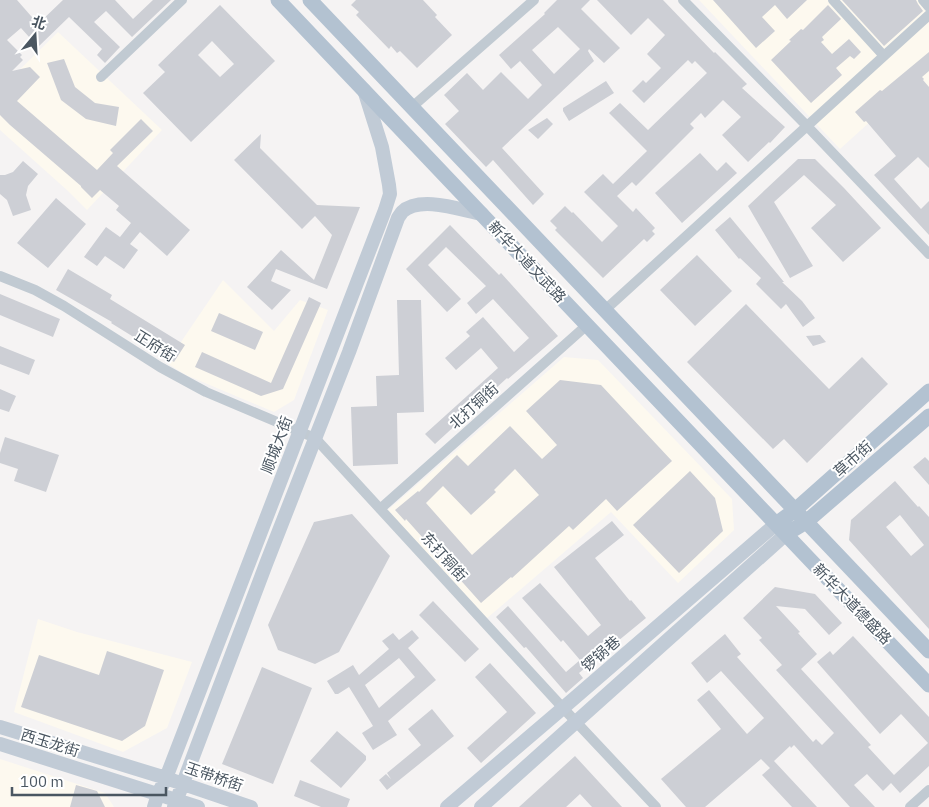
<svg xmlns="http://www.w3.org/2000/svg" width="929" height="807" font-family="'IBM Plex Sans','Noto Sans SC',sans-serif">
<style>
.commercial{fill:#fdf9ef}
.building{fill:#cdcfd5;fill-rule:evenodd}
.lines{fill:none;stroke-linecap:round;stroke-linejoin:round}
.street{stroke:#c1cad2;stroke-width:10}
.secondary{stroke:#c1cbd6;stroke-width:14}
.primary{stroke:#b3c2d1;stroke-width:15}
.labels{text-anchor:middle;stroke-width:4;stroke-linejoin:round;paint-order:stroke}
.street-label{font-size:15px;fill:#4a5661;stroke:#fff}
</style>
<rect width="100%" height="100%" fill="#f5f3f3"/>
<!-- commercial -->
<path class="commercial" d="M699,0H929V111L893,101L840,149Z
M58,32L162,130L87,210L68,191L0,130V89Z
M223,280L274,331L300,300L328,310L294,400L274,412L186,375L168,364L183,339Z
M564,357L598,360L732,499L734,530L678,583L611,512L486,619L388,510Z
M38,619L77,632L192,662L167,728L123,752L14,712Z
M0,759L105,793L114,807H0Z"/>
<!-- building -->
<path class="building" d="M0,0H17L38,24L63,0H115L133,19L153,0H171L132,37L106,11L94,22L120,47L105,63L97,55L102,49L69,17L38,47L21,28L7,40L22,55L20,57L23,60L12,71L30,67L40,77L17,101L97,170L113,153L110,150L141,119L153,131L117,166L190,230L167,256L140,232L130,244L138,250L124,269L105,256L97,266L84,257L106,227L120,237L131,223L116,210L119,206L100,190L92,198L81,187V186L10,125L0,115Z
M356,0H423L437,15L435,17L452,35L417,68L400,51L397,53L391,46L389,49L356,15L359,12L351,5Z
M557,0H590L581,9L620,48L604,63L589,49L588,51L594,61L502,148L544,194L533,205L493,160L486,167L445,124L459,111L444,95L467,73L483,90L501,72L528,99L542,85L520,61L511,69L499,55L545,14L544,13ZM558,27L580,49L554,74L532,50Z
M597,0H663L714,53L715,52L747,84L742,88L785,127L770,143L769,142L748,162L722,135L741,117L723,100L705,118L701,113L690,124L694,128L636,186L632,182L617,196L633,212L636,208L655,228L652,231L655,234L647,242L644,239L603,278L555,230L557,228L550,221L565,206L572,213L573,212L602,242L618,226L584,192L603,174L613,184L647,151L609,113L620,103L648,130L707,73L695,61L692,64L688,60L644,103L632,91L643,80L646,83L661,68L647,54L665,35L648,18L631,35Z
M713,0H807L787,19L775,5L762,17L775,31L756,48Z
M842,0H916L918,4L923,11L884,46Z
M220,5L275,61L191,142L143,93L165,72L158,65ZM212,41L234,64L220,77L198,55Z
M828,5L841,19L822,37L824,40L821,42L832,54L849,39L861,52L854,59L850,56L836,68L842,75L811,103L771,60L791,41L789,40L801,29L803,30Z
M929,52V71L922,77L924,79L923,80L929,87V168L918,157L894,179L921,209L929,201V235L874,175L896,156L866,121L864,122L855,112L880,90L882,91Z
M64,59L75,87L95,103L119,107L116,126L86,119L61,100L47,63Z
M606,81L614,93L569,121L563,111V108Z
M547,118L553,124L538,139L528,130Z
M261,134L260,148L317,205L360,207L327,289L276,269L271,281L291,290L272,310L247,287L281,250L314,280L332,235L315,216L302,229L234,160Z
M700,153L717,171L726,162L737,173L682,223L655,193Z
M798,159H815L844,188L881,228L843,262L811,228L836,205L804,175L774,202L813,266L790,278L748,206Z
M23,161L38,174L28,186L26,195L31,210L13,216L7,200L0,194V175H5L13,172Z
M56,198L86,224L48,268L17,243Z
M730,217L784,282H782L802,301L815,318L803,327L786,304L781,309L756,284L761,278L740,258L739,259L715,230Z
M450,225L499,275L501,273L558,336L508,379L507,378L435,444L425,434L498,368L481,348L456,370L445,358L470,336L466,332L483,317L514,352L529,338L493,299L476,314L467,303L486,286L446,247L428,265L461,299L447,312L406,269Z
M697,255L732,291L695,326L660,290Z
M68,269L112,295L110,299L185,345L174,362L111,323L112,322L56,290Z
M0,294L60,319L53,337L0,315Z
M309,297L321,303L283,389L261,396L195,367L202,352L271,383Z
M397,300H421L424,412L397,413L398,464L353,466L351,407L377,406L376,376L399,375Z
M746,304L829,389L862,357L888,384L807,463L784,439L773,449L687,362Z
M219,313L263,332L255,350L211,331Z
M820,335L826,342L813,346L806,336Z
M0,346L35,360L29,375L0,364Z
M560,380L601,385L672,461L617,511L606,499L573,530L569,526L512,578L511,577L481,603L406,519L405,521L395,510L418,491L419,492L457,455L468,466L510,426L542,459L557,445L526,411ZM515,469L539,495L472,555L426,503L443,486L471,515L496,492L494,490Z
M0,389L16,396L9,412L0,409Z
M5,437L59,455L46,492L14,481L18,469L0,463V453Z
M925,457L929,461V485L913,467Z
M690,471L715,498L723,531L679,573L633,525Z
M895,481L918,507L919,506L929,517V629L849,540L851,520ZM900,515L924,545L911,556L886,527Z
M352,514L390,556L339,652L315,664L278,650L268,625L314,522Z
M612,521L624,535L595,558L630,601L631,600L646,618L579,673L583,678L566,693L526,647L524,648L496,617L508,606L566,672L580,660L563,640L561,642L522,598L540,583L588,636L601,625L554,567Z
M775,587L815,594L842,623L829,635L805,609L776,606L800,632L798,633L817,654L801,669L871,745L868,747L894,775L928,743L901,714L880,734L817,662L830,651L833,655L853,636L929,717V766L900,793L891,783L883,791L867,774L854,785L875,807H850L794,745L791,748L790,746L774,761L817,807H792L762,775L770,768L761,759L705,807H686L661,779L721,729L697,700L709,690L747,734L764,718L721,671L707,683L691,663L725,634L741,654L737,657L813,742L816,739L822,745L834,733L776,670L782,665L759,640L762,638L743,618Z
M433,601L479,649L465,662L419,615Z
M412,630L419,638L408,648L436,680L388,721L397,735L373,750L362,733L373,726L349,687L338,694H335L327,681L353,665L359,675L389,649L382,641L393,633L399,640ZM399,658L415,677L379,708L365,685Z
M107,651L164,670L145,726L122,741L21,707L39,655L99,675Z
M490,663L536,713L481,763L467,748L507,712L475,677Z
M262,667L312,688L273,784L222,764Z
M432,709L454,736L387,790L379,780L386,774L391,779L387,773L421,745L408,729Z
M337,731L366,756V760L341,788L310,761Z
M575,756L622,807H592L580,794L566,807H519Z
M300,780L350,799L347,807H321L294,796Z
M76,785L97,791L105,807H70Z"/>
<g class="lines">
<!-- street -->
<path class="street" d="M683,0L807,126L929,254
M833,0L884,56
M923,0L929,7
M101,77L182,0
M412,107L534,0
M0,276L35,290L64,306L160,367L206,392L315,438L563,708L656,807
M605,310L929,15
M380,509L587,325
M910,807L929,790"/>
<!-- secondary -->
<path class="secondary" d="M0,727L166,778L251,807
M0,744L198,807
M154,807L158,794L166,778L385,210L390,194L389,185L382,147L364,90
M174,807L266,564L349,352L398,218C399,216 401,214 402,212C420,195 461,210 482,214
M447,807L563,708L776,524
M481,807L786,534"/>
<!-- primary -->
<path class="primary" d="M278,0L929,685
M310,0L929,651
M776,524L795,510L929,391
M786,534L806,522L929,416"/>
</g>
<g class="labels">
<!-- street labels -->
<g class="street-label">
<text transform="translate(527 262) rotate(47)" y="5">新华大道文武路</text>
<text transform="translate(155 346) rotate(32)" y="5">正府街</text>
<text transform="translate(474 406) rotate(-42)" y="5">北打铜街</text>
<text transform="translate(277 445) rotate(-69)" y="5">顺城大街</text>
<text transform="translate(853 459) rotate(-42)" y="5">草市街</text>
<text transform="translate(444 557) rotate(48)" y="5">东打铜街</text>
<text transform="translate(852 604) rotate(46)" y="5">新华大道德盛路</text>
<text transform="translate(601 654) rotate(-41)" y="5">锣锅巷</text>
<text transform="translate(50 743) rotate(17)" y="5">西玉龙街</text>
<text transform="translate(214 777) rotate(19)" y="5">玉带桥街</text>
</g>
</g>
<!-- north arrow -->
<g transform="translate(35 35) rotate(18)" stroke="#ffffff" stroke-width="4" paint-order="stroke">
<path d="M0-4L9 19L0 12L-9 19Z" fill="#4a5661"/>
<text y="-8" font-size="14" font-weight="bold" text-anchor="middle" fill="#4a5661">北</text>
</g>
<!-- scale -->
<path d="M12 787v8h154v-8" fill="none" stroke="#4a5661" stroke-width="2.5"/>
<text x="20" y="787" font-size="15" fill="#4a5661" stroke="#ffffff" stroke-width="4" paint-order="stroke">100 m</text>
</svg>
